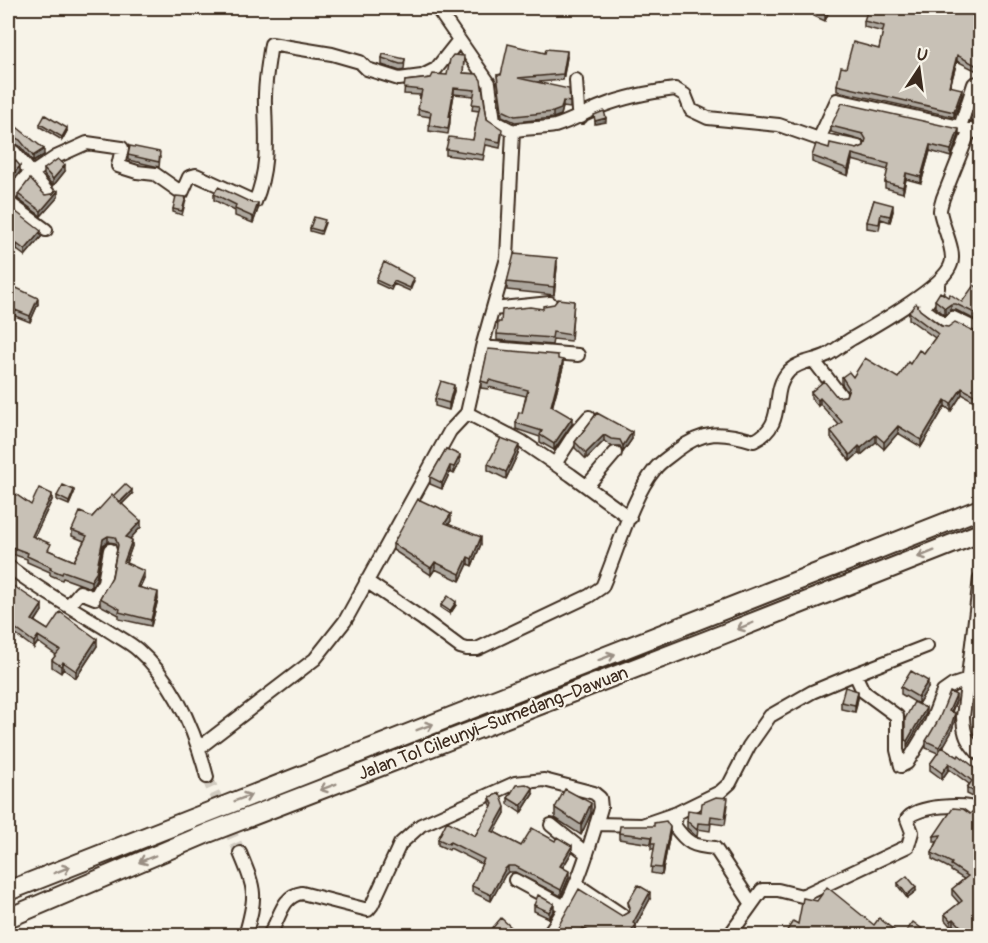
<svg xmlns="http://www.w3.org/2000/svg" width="988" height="943" font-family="Pangolin,sans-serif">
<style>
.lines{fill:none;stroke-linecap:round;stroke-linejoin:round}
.stream{stroke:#84786c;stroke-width:4}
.minor-tunnel{stroke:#d1cbc0;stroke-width:12;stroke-dasharray:12 6;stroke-linecap:butt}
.minor-casing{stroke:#3b2a1e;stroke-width:16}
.highway-casing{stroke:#3b2a1e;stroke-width:22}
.minor{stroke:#f7f3e8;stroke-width:12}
.highway{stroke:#f7f3e8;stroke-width:18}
.wall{fill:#aca69d;stroke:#3b2a1e;stroke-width:1.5}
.shaded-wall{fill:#8c877f;stroke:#3b2a1e;stroke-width:1.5}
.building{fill:#c8c1b6;stroke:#3b2a1e;stroke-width:1.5}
.oneway{stroke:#998e83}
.labels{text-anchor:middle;stroke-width:4.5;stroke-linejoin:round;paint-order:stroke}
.street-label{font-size:18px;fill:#3b2a1e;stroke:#f7f3e8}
</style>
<rect width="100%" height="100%" fill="#f7f3e8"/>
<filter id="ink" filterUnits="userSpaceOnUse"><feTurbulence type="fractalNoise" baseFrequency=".0167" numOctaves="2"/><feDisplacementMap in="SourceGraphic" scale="12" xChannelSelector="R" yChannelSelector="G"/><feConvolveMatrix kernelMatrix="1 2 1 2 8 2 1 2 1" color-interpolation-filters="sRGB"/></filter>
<g filter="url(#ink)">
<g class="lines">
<!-- stream -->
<path class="stream" d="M8,845L12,855
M89,935L90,936"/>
<!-- minor-tunnel -->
<path class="minor-tunnel" d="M207,777L240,853"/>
<!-- minor casing -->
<g class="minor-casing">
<path id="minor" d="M960,9L961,8
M576,80L578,111L581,117
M960,127L974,84L980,82
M513,131C527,127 541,129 555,126C572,121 586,112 602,106C625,97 651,92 675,89L685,95L691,110L708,118L779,125L819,139L858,147
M819,139L837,100L960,127L980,133
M14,152L48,193
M8,198L25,178L56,157L87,143L122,148L118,166L137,172L155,174L182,193L189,177L196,175L255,202C269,168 266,139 265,105C264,85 268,64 271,44L332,54L360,62L367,69L399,79L422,76L436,69L459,40
M8,202L46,230
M938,284V288L925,306V310L946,326L953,318L980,331
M493,309L550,303
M482,347L578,355
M814,361L841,396
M467,413L521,441L571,475L630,518
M555,464L575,433L589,417
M587,486L615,453
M8,566C39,590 74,609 108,630C118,637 129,642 138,650C175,682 195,731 207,777
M980,578L963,717C964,736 967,741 980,755
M366,581L421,618L460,647L467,649H477L589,596L602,587C618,551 631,498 655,469C660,462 669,457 676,451C703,430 722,431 754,441C789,423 768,393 789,371C799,361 815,361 827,355C836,350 844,343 853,338C875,325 944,287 951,264C956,251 942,226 940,211C940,207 942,202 943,198L970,130
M69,605L80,592L95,598L104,582L110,550
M855,674L927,646
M199,748L315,659L345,621L450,431L467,413L482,347L507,258L513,131L494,121L489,83L437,8
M677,813L674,825C687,844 693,846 715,848L752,904
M596,824L642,825L677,813L720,792L730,783L749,746L770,716L812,692L855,674L863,691L897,716V750L901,766L907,763L931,723L943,692L953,685L968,680
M551,825L587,854
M240,853C256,891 257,895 245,936
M515,880L565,907
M576,884L622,915
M268,936C280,922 280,896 302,893L368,910L372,905L400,844L421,825L515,783L544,780L594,793L600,798L601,808C588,852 575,898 547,936
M729,936L762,890H778L802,896L908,846L912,832L907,819C917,805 965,803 980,810"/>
</g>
<!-- highway casing -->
<g class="highway-casing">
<path id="highway" d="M8,891C331,762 657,638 980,509
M8,918L208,833L721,635L980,533"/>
</g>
<!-- minor -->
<use href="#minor" class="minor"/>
<!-- highway -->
<use href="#highway" class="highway"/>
</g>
<!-- wall -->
<path class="wall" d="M830,8L825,21L814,16V10Z
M981,8V73L957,61L950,86L962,95L954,117L837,91V85L846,68L879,49L883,32L864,27V21L897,10L924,16L954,9L958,11Z
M567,57L563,80L538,82L570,102V108L563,107L561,115L553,118L515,122L502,116L497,75Z
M382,58L405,59L404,70L400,71L382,65Z
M464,62L463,73L477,74L487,119L502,135L500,148L486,145L483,160L446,155V149L473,140L479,111L472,110L474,96L454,94L450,117V123L448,134L429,131L430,117L418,115L420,95L404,94L405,81L431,78L447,75Z
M981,85V119L979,124L971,121V116Z
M8,120L44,155L33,162L20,146L16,144L9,145L8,144Z
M40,124L67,131L62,140L40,127Z
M831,126L959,135L951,157L930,151L921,183L906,179L903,193L885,188V182L888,170L852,160L848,176L812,162V156L829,148L857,149L864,146L865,143L863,141L831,132Z
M128,155L160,157L159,167L128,160Z
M44,169L65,171L53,186L44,175Z
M18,194L45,195L53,194L58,197L41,216L18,199Z
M214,194L258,209L253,223L235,216V211L214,200Z
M186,200L182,215L173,212V209Z
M874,200L893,211L890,222L881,219L879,230L867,228V222Z
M8,212L41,237L25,256L17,250Z
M325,223L321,234L310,231V228Z
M557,267L554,295L507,290V282Z
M376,280L414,281L410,291L394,284L391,290L376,283Z
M8,284L38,304L30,322L15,316Z
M981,290V323L956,310H951L945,315L935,307V300L948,297L962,302Z
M574,301L571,341L553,339L552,345L497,340V334L501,322L543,309Z
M920,310L981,354V405L962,394L951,411L945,406L921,447L898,433L884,449L876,442L861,455L859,453L850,461L831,438V431L839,425L820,404L818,406L811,398V392L837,397L846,396L847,392L842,384V377H853L898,378L910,364L924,353L935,338L909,319V312Z
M558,359L563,367L552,407L572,424L554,450L540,442V437L516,429V423L522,413L526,396L489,387L488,389L481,388V381Z
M454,391L449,410L435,406V399Z
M597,413L632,439L623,452L620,446H611L604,441L586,459L575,448V442Z
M446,449L460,462L454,474L450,472L442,489L430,484V477Z
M519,451L506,479L488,470V464Z
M8,489L31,505L52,500L34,537L50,551L74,561L84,541L72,536V530L92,517L113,496L132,494L122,504L141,527L130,539L132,546L126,563L144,578L140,587L158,599L151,626L119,619V615L100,605V598L112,577L117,550L115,543L108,542L103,545L96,579L91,588L63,578L62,580L50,575V572L27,562V559L9,553V546H8Z
M74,493L69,505L57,500V496Z
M451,521L448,524L481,544L472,566L468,564L460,581L435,569L431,575L393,550V544Z
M8,585L42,611L35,622L48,630L97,646L76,678L63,669L61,673L52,667V660L56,655L38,642L34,648L8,629Z
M441,605H456L450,614L441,608Z
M901,687L928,688L918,704L901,694Z
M981,690V713L979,710L973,703V697Z
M858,698L855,712L841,709V702Z
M956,701L952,712L955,720L951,733L943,747L979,771L980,769L981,801L967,794V788L969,784L949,769L942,779L930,770V764L938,753L926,748V741Z
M533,794L521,813L508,804V798Z
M490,797L505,813L494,832L521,846L572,852L563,867L569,877L561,896L515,872H508L505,875L491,901L472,892V886L482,864L450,848L449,850L438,845V839L475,836L492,807L490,803Z
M728,805L725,825L711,823L710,831L698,829L697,837L687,828V821L701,812Z
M555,808L591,813L581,835L555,818Z
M970,814L981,936H964L954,925L951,927L945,920V914L959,903L952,895V889L964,879L951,871V869L932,859V853L937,842H934V836Z
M619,833H670L662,875L651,873L654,849H651V844L619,839Z
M898,883L916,891L907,898L898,886Z
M650,899L636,925V932L634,936H554V934L622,916L629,912L628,902Z
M534,905L554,910L549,918L534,911Z"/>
<!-- shaded-wall -->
<path class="shaded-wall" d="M828,8H830L825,21V14Z
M567,51V57L563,80V74Z
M957,55V61L949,91V86Z
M12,76V82L8,90V84Z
M454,88V94L449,122V117Z
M962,89V95L954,117V112Z
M563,101V107L561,115L553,118V112Z
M606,118V122L595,124V121Z
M67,128V131L62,140V137Z
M959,129V135L951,157V150Z
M930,145V151L921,183V177Z
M44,149V155L33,162V156Z
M852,154V160L848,176V169Z
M65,165V171L53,186V179Z
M20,166V172L8,186V180Z
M906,173V179L903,193V187Z
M58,191V197L41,216V211Z
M258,203V209L253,223V217Z
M893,205V211L890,222V216Z
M41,231V237L25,256V250Z
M17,244V250L8,261V255Z
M557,258V267L554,295V287Z
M38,298V304L30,322V316Z
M951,304V310L945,315V308Z
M15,310V316L8,335V329Z
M981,344V350L976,357V350Z
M563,360V367L551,412V406Z
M454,385V391L449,410V403Z
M962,388V394L951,411V404Z
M820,398V404L818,406V400Z
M945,400V406L921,447V440Z
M572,418V424L554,450V444Z
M898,426V433L884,449V442Z
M632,432V439L623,452V446Z
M604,435V441L586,459V453Z
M876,435V442L861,455V448Z
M519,445V451L506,479V472Z
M859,446V453L850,461V455Z
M460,455V462L454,474V467Z
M450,466V472L442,489V483Z
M74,490V493L69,505V502Z
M132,490V494L119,507V504Z
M52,494V500L32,542V536Z
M451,514V521L445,529V523Z
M141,521V527L126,543V537Z
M108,536V542L103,545L96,579L91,588V581L103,539Z
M481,537V544L472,566V559Z
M132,540V546L124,568V562Z
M468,557V564L460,581V574Z
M435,562V569L431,575V568Z
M144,571V578L137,593V587Z
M158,592V599L151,626V620Z
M456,602V605L450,614V611Z
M42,605V611L32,626V620Z
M38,636V642L34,648V642Z
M97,639V646L76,678V671Z
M63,662V669L61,673V666Z
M928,681V688L918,704V697Z
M858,691V698L855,712V705Z
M956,695V701L949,717V711Z
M926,708V714L907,746V741Z
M955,713V720L951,733L939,754V747Z
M949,763V769L942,779V773Z
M533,788V794L521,813V806Z
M591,803V813L581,835V825Z
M505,807V813L492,837V831Z
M670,827V833L662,875V868Z
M572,846V852L560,872V866Z
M508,866V872L505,875L491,901V895L505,869Z
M569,871V877L561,896V890Z
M916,887V891L907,898V895Z
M650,892V899L636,925V932L634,936H628L633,923Z
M554,904V910L549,918V912Z
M954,919V925L951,927V921Z"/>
<!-- building -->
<path class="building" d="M815,8H828L825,14L814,10Z
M868,8H896L895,9L924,16L929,8H953L954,9L958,11L965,10L967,8H981V68L957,55L949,86L962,89L954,112L837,85L841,67L846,68L853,42L879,49L884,26L864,21Z
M508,44L545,53L546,49L567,51L563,74L518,78L569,89L570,102L563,101L561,109L553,112L515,116L502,110L497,75H501Z
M383,54L405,59L404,64H400L382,58Z
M453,55L464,56L463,73L477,74L481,80L487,119L502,129L500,142L486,139L483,155L446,149L449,137L473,140L480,105L472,104L475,90L454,88L449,117H450L448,129L429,125L431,112L418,109L422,90L404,88L405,81L431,78L433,74L447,75L450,59Z
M8,73L12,76L8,84Z
M981,85V113L979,118L971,116Z
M842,103L959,129L951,150L930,145L921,177L906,173L903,187L885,182L889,164L852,154L848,169L812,156L816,144L829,148L830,143L857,149L864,146L866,139L863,134L831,126Z
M604,111L606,118L595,121L594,115Z
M45,115L67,128L62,137L40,124Z
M8,120L44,149L33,156L20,140L16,138L9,139L8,138Z
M130,146L160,152L159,162L128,155Z
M58,159L65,165L53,179L44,169Z
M15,160L20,166L8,180V167Z
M30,179L45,195L53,194L56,190L58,191L41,211L18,194Z
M218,187L252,203H258L253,217L235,209L236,205L214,194Z
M176,196L186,197L182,211L173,209Z
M874,200L893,205L890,216L881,214L879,224L867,222Z
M11,208L41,231L25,250L17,244L8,255V212Z
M314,217L325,220L321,231L310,228Z
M514,254L557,258L554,287L507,282Z
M384,262L414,278L410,288L394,281L391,287L376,280Z
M8,284L38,298L30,316L15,310L8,329Z
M974,285L981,290V316L956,304H951L945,308L935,300L940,292L948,297L950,294L962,302Z
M558,299L574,301L571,335L553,332L552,338L497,334L498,322H501L502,310L530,307L543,309V306L554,304Z
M916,303L920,310L941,326L948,327L955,322L976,332H981V344L976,350L981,354V399L962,388L951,404L945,400L921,440L898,426L884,442L876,435L861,448L859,446L850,455L831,431L842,422L820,398L818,400L811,392L824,381L837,397L846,396L849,388L842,377L849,372L853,377L865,358L898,378L908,362L910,364L919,350L924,353L938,334L909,312Z
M488,349L558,355V359L563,360L551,406L572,418L554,444L540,435L542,431L516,423L519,412L522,413L528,390L489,380L488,383L481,381Z
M441,381L454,385L449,403L435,399Z
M597,413L632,432L623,446L620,440L611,439L604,435L586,453L575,442Z
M501,438L519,445L506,472L488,464Z
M446,449L460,455L454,467L450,466L442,483L430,477Z
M125,484L132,490L120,502L113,496Z
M63,485L74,490L69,502L57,496Z
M39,488L52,494L32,536L51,544L48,550L74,561L87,536L72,530L80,512L92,517L112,495L141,521L126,537L132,540L124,562L144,571L137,587L158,592L151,620L119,612L120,609L100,598L112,577L118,545L115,537L108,536L103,539L96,573L91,581L63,571L62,574L50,569L51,567L27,556L28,553L9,546L11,541L8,539V489L31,505Z
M418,499L435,507L436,506L451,514L445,523L481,537L472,559L468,557L460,574L435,562L431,568L393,544Z
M9,583L42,605L32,620L48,630L60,612L97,639L76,671L63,662L61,666L52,660L60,650L38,636L34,642L8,623V585Z
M448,596L456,602L450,611L441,605Z
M911,671L928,681L918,697L901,687Z
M845,687L858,691L855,705L841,702Z
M981,690V707L979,704L973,697Z
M950,692L956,695L949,711L955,713L951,726L939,747L926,741L939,719Z
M914,702L926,708L907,741L905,740V719Z
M942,747L958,757L959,755L979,771L981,769V795L967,788L972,781L949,763L942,773L930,764Z
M526,784L533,788L521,806L508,798L516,785Z
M565,789L591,803L581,825L555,808Z
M500,793L505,807L492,831L521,846L532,828L555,841L557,837L572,846L560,866L569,871L561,890L515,866H508L505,869L491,895L472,886L484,859L450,842L449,844L438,839L447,821L475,836L493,804L490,797Z
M716,797L728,798L725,818L711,816L710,824L698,823L697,830L687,821L688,810L701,812L702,803Z
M953,808L963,809L970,814L973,811L981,812V936H970L954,919L951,921L945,914L962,901L952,889L968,876L951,865L952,863L932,853L941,835L934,836Z
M666,821L670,827L662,868L651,867L655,843H651L652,837L619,833L620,826H654V823Z
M907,876L916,887L907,895L898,883Z
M638,885L650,892L633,923L636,925L628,936H598L583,928L579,936H558L554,934L579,889L622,916L629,912L630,907L628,902Z
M827,887L874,925L879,918L899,934L900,932L904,934L913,922L926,932L923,936H791L786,932L793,921L798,924L803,898L817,901Z
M538,895L554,904L549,912L534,905Z
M501,918L521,936H496L490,931Z"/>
<!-- one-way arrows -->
<defs><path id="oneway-shaft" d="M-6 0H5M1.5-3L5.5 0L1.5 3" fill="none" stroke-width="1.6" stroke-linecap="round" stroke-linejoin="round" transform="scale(1.5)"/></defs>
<g class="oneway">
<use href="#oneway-shaft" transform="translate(926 554) rotate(158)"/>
<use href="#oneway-shaft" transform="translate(745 626) rotate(158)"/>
<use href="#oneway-shaft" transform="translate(607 657) rotate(-21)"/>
<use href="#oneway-shaft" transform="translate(425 727) rotate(-21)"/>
<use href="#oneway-shaft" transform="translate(328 787) rotate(159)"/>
<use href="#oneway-shaft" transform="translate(243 798) rotate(-21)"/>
<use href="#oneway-shaft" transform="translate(147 859) rotate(157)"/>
<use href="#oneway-shaft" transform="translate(62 870) rotate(-22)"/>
</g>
</g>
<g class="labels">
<!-- street labels -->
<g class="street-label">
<text transform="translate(493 723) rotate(-21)" y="6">Jalan Tol Cileunyi–Sumedang–Dawuan</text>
</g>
</g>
<!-- margin -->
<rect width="988" height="943" fill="none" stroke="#f7f3e8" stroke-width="30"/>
<rect x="15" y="15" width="958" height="913" fill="none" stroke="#3b2a1e" stroke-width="2" filter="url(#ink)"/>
<!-- north arrow -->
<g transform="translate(919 69) rotate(13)" stroke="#f7f3e8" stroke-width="4.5" paint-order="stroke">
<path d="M0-4.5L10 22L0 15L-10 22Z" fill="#3b2a1e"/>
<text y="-9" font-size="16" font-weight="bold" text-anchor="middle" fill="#3b2a1e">U</text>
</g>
</svg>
